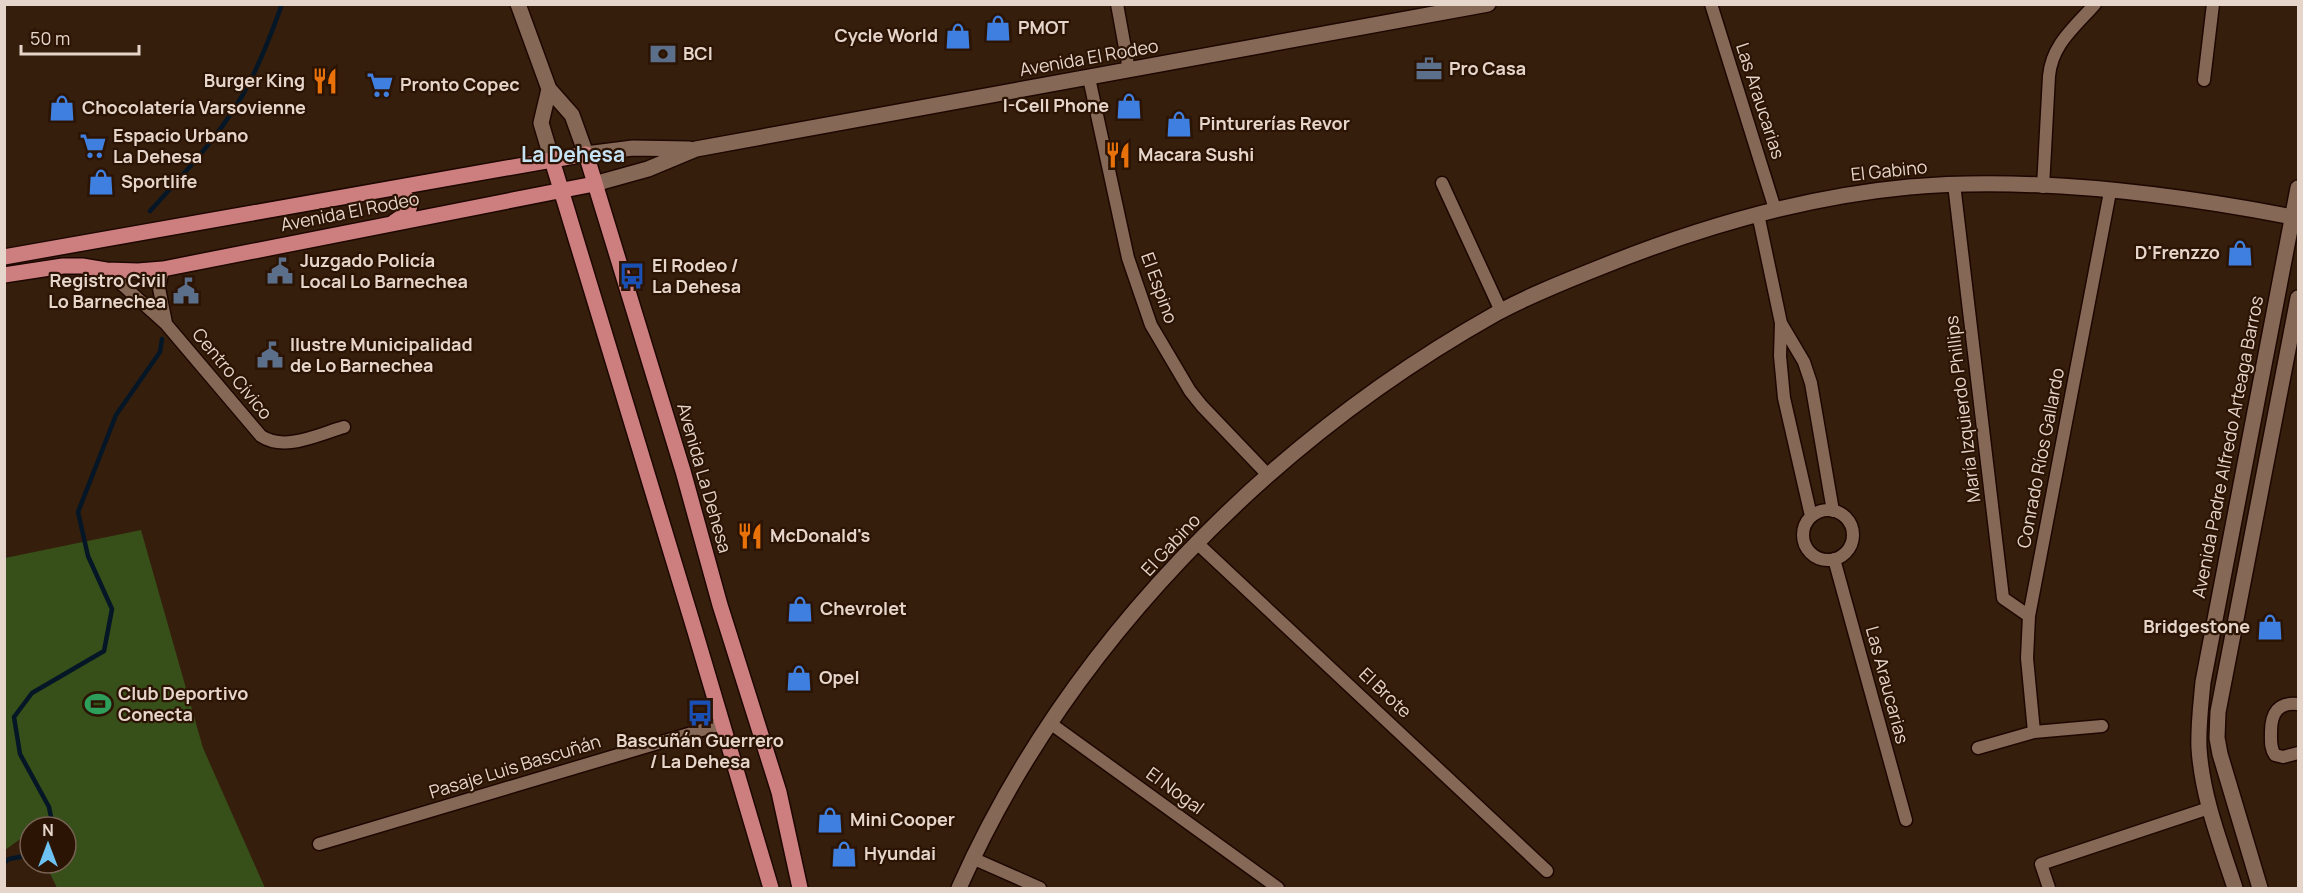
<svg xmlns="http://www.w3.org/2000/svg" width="2303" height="893" font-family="Manrope,sans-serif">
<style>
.green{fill:#374f18}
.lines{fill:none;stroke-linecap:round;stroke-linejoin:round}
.stream{stroke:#051726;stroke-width:4.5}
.street-casing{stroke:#1d0700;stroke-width:15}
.secondary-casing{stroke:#1d0700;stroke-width:18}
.primary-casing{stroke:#1d0700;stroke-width:18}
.street{stroke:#856855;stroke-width:12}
.secondary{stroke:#856855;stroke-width:15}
.primary{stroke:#cd7f80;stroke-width:15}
.labels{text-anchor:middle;stroke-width:4.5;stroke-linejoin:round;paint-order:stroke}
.poi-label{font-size:18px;font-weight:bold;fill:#e6d5ca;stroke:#2c1404;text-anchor:start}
.street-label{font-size:18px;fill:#e6d5ca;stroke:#2c1404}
.quarter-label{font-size:21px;font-weight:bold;fill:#c6e3f6;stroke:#2c1404}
</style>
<rect width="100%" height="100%" fill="#361e0d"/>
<!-- green -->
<path class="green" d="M141,530L203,748L265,888H57L45,863H66V827H30V832L5,850V558Z"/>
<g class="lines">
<!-- stream -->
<path class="stream" d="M150,211C181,177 215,141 239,101C256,74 271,35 282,4
M53,827L49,807L20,754L14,717L32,693L104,651L112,609L88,556L78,512L116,415L160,352L162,339
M4,863L9,859L30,855"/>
<!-- street casing -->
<g class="street-casing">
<path id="street" d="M1117,4L1129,70
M1711,4L1775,209
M1089,78L1128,258L1151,325L1190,391L1202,406L1268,475
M2204,80L2213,4
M1442,183L1501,311
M1954,184L2003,598L2029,616
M2043,187L2049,76C2052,44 2075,27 2095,4
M1758,214L1781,323L1780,356L1784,398L1811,516
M163,269L159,288L166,323
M106,270L166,324L261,436C285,452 319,434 344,427
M1781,323L1804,362L1811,383L1833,511
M1803 535a25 25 0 1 1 50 0a25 25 0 1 1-50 0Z
M1197,543L1547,871
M1834,559L1906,820
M2298,704C2278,702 2271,713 2271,732C2271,740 2270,748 2275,755L2283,757L2298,753
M1050,723L1278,888
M2102,726L2034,732L2027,658L2029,616L2110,192
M1978,748L2034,732
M319,844L722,724
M972,858L1040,888
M2049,888L2041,864L2209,808"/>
</g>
<!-- secondary casing -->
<g class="secondary-casing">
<path id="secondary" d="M518,4L549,89L572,115L586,154L633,148L689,149
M549,89L541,123L552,160
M594,184L648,169L696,149L1488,4
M959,888C1066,647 1267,442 1497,313C1530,295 1566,281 1601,267C1700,227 1802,197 1909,187C2034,176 2175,194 2298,218
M2235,888C2220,842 2202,796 2199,748C2198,726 2201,704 2203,682L2298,188
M2260,888L2220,754L2217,738L2218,712L2298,298"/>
</g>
<!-- primary casing -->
<g class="primary-casing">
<path id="primary" d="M552,160L694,628L771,888
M394,222C415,208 415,203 395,188
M4,257L586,154L683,471L720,605L779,792L800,888
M4,275L63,266H82L106,270L138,271L163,269L594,184"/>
</g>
<!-- street -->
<use href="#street" class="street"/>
<!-- secondary -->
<use href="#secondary" class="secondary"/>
<!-- primary -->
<use href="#primary" class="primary"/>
</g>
<!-- icons -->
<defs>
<g id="shop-bare" transform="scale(2.07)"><path d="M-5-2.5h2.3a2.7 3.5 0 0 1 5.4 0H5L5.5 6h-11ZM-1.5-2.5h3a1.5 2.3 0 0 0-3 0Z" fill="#3f7fe0" stroke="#2c1404" stroke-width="2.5" paint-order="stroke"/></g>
<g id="bank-bare" transform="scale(2.07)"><path d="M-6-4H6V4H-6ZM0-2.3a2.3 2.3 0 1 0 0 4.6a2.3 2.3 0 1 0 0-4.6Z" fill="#5c6f8a" stroke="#2c1404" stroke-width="2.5" paint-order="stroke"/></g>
<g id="office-bare" transform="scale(2.07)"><path d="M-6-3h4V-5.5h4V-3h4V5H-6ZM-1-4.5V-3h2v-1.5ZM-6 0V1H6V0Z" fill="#5c6f8a" stroke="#2c1404" stroke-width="2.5" paint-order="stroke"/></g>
<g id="restaurant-bare" transform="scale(2.07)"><path d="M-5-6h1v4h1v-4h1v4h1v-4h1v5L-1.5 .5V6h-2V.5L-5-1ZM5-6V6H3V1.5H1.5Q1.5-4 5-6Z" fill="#e8710a" stroke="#2c1404" stroke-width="2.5" paint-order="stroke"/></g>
<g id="supermarket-bare" transform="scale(2.07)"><path d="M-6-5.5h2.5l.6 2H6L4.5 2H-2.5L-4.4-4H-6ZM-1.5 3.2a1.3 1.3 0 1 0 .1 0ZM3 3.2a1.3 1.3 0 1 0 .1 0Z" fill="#3f7fe0" stroke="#2c1404" stroke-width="2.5" paint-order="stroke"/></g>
<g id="civic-bare" transform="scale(2.07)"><path d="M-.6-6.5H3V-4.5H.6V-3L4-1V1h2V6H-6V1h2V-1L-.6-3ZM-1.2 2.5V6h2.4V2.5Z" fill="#5c6f8a" stroke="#2c1404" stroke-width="2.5" paint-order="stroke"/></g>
<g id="bus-bare" transform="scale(2.07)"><path d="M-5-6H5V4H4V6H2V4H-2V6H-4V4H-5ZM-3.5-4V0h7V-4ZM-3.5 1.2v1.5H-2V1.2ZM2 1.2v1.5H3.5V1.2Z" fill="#1a4fb4" stroke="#2c1404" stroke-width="2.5" paint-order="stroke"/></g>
<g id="stadium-bare" transform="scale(2.07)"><path d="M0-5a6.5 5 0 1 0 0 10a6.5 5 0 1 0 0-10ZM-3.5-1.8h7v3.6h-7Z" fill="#2e9e5b" stroke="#2c1404" stroke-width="2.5" paint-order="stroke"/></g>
</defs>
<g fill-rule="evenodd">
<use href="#shop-bare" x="998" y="28"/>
<use href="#shop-bare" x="958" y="36"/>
<use href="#bank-bare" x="663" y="54"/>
<use href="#office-bare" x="1429" y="69"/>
<use href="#restaurant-bare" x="325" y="81"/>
<use href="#supermarket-bare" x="380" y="85"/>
<use href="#shop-bare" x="1129" y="106"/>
<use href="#shop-bare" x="62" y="108"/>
<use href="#shop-bare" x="1179" y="124"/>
<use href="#supermarket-bare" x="93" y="146"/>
<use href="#restaurant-bare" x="1118" y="155"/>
<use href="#shop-bare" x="101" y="182"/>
<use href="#shop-bare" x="2240" y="253"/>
<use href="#civic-bare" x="280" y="271"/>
<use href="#bus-bare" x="632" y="276"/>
<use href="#civic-bare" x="186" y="291"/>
<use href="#civic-bare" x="270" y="355"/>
<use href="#restaurant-bare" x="750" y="536"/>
<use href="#shop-bare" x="800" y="609"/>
<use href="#shop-bare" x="2270" y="627"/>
<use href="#shop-bare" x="799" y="678"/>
<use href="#stadium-bare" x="98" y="704"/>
<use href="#bus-bare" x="700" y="713"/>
<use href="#shop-bare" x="830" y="820"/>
<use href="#shop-bare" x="844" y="854"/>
</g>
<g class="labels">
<!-- poi labels -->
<g class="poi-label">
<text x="1018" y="34">PMOT</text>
<text x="938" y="42" text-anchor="end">Cycle World</text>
<text x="683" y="60">BCI</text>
<text x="1449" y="75">Pro Casa</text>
<text x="305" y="87" text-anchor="end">Burger King</text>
<text x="400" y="91">Pronto Copec</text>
<text x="1109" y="112" text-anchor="end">I-Cell Phone</text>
<text x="82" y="114">Chocolatería Varsovienne</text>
<text x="1199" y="130">Pinturerías Revor</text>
<text x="113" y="142">Espacio Urbano<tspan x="113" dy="21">La Dehesa</tspan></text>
<text x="1138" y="161">Macara Sushi</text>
<text x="121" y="188">Sportlife</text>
<text x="2220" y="259" text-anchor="end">D'Frenzzo</text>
<text x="300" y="267">Juzgado Policía<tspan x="300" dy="21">Local Lo Barnechea</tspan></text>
<text x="652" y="272">El Rodeo /<tspan x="652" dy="21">La Dehesa</tspan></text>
<text x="166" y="287" text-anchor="end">Registro Civil<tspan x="166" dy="21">Lo Barnechea</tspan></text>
<text x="290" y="351">Ilustre Municipalidad<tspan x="290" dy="21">de Lo Barnechea</tspan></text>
<text x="770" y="542">McDonald's</text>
<text x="820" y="615">Chevrolet</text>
<text x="2250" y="633" text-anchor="end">Bridgestone</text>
<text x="819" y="684">Opel</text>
<text x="118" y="700">Club Deportivo<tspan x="118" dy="21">Conecta</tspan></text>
<text x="700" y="747" text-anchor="middle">Bascuñán Guerrero<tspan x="700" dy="21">/ La Dehesa</tspan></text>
<text x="850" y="826">Mini Cooper</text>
<text x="864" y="860">Hyundai</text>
</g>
<!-- street labels -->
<g class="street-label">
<text transform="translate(1089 58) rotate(-10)" y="6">Avenida El Rodeo</text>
<text transform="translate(1760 101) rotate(72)" y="6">Las Araucarias</text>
<text transform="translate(1889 171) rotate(-6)" y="6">El Gabino</text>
<text transform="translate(350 212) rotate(-11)" y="6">Avenida El Rodeo</text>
<text transform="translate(1159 288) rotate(70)" y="6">El Espino</text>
<text transform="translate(232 374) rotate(50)" y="6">Centro Cívico</text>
<text transform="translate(1963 409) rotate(-97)" y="6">María Izquierdo Phillips</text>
<text transform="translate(2228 447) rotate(-79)" y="6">Avenida Padre Alfredo Arteaga Barros</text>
<text transform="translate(2041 458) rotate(-79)" y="6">Conrado Ríos Gallardo</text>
<text transform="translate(704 478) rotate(74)" y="6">Avenida La Dehesa</text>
<text transform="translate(1171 545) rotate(-47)" y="6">El Gabino</text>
<text transform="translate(1887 685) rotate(75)" y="6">Las Araucarias</text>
<text transform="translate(1385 693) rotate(43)" y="6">El Brote</text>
<text transform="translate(515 767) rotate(-17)" y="6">Pasaje Luis Bascuñán</text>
<text transform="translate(1175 791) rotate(36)" y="6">El Nogal</text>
</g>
<!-- quarter labels -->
<g class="quarter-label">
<text x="573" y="162">La Dehesa</text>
</g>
</g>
<!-- border -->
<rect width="2303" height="893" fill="none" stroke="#e6d5ca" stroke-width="12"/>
<!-- north arrow -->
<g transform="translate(48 845)"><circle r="28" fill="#2c1404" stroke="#766153" stroke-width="1.5"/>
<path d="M0-4.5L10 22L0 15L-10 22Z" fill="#6ec2f3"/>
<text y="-9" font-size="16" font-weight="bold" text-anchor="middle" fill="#e6d5ca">N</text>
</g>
<!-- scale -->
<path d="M21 45v9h118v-9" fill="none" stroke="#e6d5ca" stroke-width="3"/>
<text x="30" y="45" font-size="18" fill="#e6d5ca" stroke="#2c1404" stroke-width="4.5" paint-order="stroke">50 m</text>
</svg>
